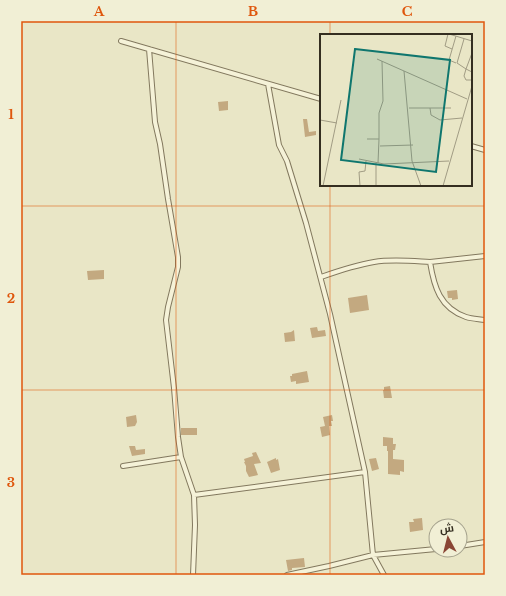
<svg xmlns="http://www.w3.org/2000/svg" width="506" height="596" font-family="'Libre Baskerville',Cairo,serif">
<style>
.building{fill:#c3a980}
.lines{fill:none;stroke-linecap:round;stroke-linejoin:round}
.street-casing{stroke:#82785e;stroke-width:6}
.street{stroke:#f5f2d8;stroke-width:4}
.grid{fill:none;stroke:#df570d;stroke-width:1;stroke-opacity:0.55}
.inset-road{fill:none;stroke:#a19c84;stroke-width:1}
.view{fill:#0f766e;fill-opacity:0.15;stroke:#0f766e;stroke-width:2}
.inset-edge{fill:none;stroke:#342e20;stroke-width:2}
.neatline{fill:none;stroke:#df570d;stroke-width:1.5}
.grid-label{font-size:13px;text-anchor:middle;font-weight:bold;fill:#df570d}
</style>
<rect width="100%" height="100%" fill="#e9e6c6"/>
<!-- building -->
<path class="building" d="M228,101V110L219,111L218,102Z
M303,119H307L309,132L316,131V135L305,137Z
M104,270V279L88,280L87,271Z
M457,290L458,299L452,300V298H448L447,291Z
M367,295L369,310L350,313L348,298Z
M317,327L318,331L325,330L326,336L312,338L310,328Z
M294,330L295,341L285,342L284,333L291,332Z
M307,371L309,382L296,384V381L291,382L290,376H292V374Z
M390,386L392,398H384L383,390H384V387Z
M136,415L137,422L135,426L127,427L126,417Z
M332,415L333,421H331L332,426H329L330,435L322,437L320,427L325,426L323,417Z
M181,428H197V435H181Z
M383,437L393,438V444H396L395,450H393V459L404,460V472L400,471V475L388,474V451H387V446H383Z
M129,446H135L136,450L145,449V454L132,456Z
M256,452L261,463L254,464L258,475L249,477L246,471V466L244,462H245L244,459L253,456L252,453Z
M276,458V460L278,459L280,470L271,473L267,462Z
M376,458L379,469L372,471L369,459Z
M422,518L423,530L410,532L409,522H414L413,519Z
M304,558L305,567L292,568V570L288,571L286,560Z"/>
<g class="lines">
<!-- street casing -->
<g class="street-casing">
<path id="street" d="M121,41L321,99
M149,49L155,122L160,144L168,199L178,257V267L168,307L166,320L174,388L178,437L181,457
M268,84L279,145L287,161L306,223L330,314L365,472L373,555L384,575
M471,146L485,150
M430,262L485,256
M321,277C338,271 356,265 374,262C392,259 412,261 430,262C434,287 440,308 466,317C472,319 479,319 485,320
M123,466L181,457L194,495L195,525L193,575
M194,495L365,472
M460,546L485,542
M287,575L329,566L373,555L436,549"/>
</g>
<!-- street -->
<use href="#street" class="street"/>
</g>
<!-- grid -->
<path class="grid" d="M176,21V575M330,21V35M330,185V575M21,206H485M21,390H485"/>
<!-- overview -->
<g transform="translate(320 34)">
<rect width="152" height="152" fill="#e9e6c6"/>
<path class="inset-road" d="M128,0L125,12L132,15M129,0L152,7M136,2L129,26L136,29M144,5L137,29L146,35L144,42L146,46H152M152,19L146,35L152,38M57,25L147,65M84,37L92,127L101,152M89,74H110L111,81L120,86L142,84M110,74H131M0,86L17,89M47,105H59L58,129M59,105V79L63,67L62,27M60,112L93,111M39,125L64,130L129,127M3,152L21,66M40,152L39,138L45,137L46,127M56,152V129M123,152L152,52"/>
<path class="view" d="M35,15L130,26L116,138L21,126Z"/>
<rect width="152" height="152" class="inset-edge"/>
</g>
<!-- border -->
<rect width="506" height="596" fill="none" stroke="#f1efd5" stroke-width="44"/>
<!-- north arrow -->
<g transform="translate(448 538) rotate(353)"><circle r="19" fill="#f1efd5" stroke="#a5a28d"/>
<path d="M0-3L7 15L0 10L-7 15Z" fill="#8a4635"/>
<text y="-6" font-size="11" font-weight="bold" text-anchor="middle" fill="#342e20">ش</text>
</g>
<rect x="22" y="22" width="462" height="552" class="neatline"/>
<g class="grid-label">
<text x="99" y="16">A</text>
<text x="253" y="16">B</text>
<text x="407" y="16">C</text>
<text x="11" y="119">1</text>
<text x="11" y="303">2</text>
<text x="11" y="487">3</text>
</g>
</svg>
